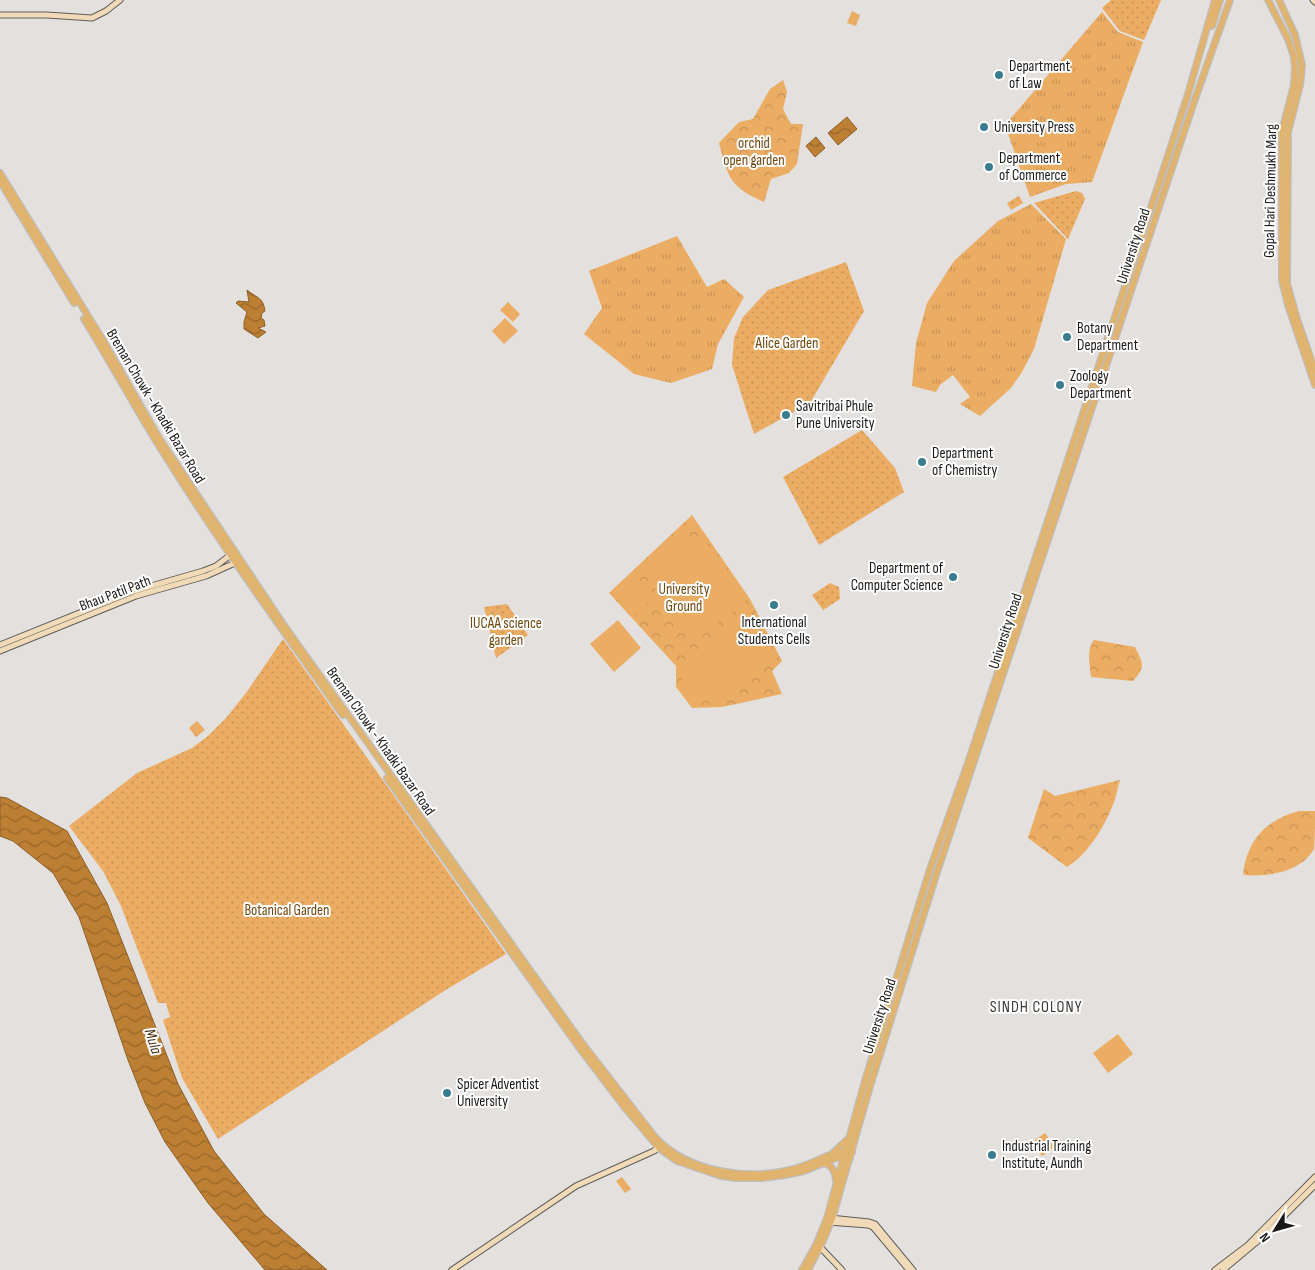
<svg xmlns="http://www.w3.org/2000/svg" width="1315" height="1270" font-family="'Sofia Sans Condensed',sans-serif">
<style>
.grass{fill:url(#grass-tufts)}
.park{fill:url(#park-crowns)}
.garden{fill:url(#garden-dots)}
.pitch{fill:#ebac64}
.water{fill:url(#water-waves);stroke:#8b602a}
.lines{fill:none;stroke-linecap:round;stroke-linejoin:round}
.secondary-casing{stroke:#605d5b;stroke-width:7}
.primary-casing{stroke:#bebebe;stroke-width:8}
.secondary{stroke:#f0dab7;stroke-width:5}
.primary{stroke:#e0b46f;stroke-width:5.5}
.poi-dot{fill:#3b7d8f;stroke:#fff;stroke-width:2}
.labels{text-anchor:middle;stroke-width:4;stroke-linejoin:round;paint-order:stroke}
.poi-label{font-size:15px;fill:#181716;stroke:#fff;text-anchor:start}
.park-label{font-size:15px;fill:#70470d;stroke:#fff}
.street-label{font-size:15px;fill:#181716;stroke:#fff}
.neighbourhood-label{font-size:16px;letter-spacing:1px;fill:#3a3835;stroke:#fff}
.water-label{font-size:16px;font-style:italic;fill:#4d3314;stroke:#fff}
</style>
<defs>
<pattern id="grass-tufts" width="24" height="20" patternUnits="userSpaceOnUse" patternTransform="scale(1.25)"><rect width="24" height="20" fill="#ebac64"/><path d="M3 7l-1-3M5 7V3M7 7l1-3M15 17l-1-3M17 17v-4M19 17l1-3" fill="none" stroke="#c99356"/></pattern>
<pattern id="park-crowns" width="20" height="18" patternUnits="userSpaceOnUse" patternTransform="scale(1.25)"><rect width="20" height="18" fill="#ebac64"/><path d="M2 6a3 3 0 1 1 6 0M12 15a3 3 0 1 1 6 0" fill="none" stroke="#c99356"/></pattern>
<pattern id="garden-dots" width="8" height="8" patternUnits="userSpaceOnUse" patternTransform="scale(1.25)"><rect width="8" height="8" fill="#ebac64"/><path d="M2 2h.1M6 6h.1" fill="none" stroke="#c99356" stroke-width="1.8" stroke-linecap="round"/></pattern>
<pattern id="water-waves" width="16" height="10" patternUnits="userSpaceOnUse" patternTransform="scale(1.25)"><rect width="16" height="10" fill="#bc7f33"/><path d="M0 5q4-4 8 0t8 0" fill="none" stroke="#98672a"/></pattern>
</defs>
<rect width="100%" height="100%" fill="#e3e0dd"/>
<!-- grass -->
<path class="grass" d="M1102,12L1118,32L1143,42L1092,182L1066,184L1030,197L1005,125Z
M1031,204L1066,239L1034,349L1022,372L1011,388L980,416L960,404L970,397L953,375L940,385L936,392L912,386L916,343L927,303L954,261L998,221Z
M677,236L707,287L724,279L744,297L718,344L712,369L671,383L634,374L584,334L602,308L589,271Z"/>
<!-- park -->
<path class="park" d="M783,80L787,92L783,109L791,124H803L797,164L789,173L771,179L764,202C730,187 728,178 719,143L739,122L753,119L770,89Z
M692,515L750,599L782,661L772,671L782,694L722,707L692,708L676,687V666L609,593Z
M1094,640L1135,647C1143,663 1146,667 1133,681L1091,677C1090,666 1086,650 1094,640Z
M197,721L205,730L196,737L189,728Z
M1120,780C1117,789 1116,799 1112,807C1103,829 1087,855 1067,867L1028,838L1044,789L1055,796Z
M1299,811H1315C1315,819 1315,842 1314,849C1301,872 1268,877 1245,875L1243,873C1248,839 1266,820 1299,811Z"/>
<!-- garden -->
<path class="garden" d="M1111,0H1161L1144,40L1120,31L1102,8Z
M1076,191L1082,193L1085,199L1068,239L1034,203Z
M1019,196L1023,203L1011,210L1007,203Z
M846,262L864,311L810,403L754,434L732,365L734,338L743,317L768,290Z
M862,430L895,468L904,492L819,545L783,477Z
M830,583L839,587L840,599L823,610L812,595Z
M507,604L528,635L496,658L484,607Z
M283,639L506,954L444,991L218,1139L182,1078L163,1020L170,1017L166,1003H158L121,906L103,871L69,826L137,773L192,748L208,736L226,718L246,693Z"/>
<!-- pitch -->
<path class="pitch" d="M852,11L860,15L856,26L847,23Z
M508,302L520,314L513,322L500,310Z
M505,318L518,331L504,344L492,331Z
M682,535L694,536L704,541L713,549L719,560L746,601L697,640L668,605L669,603C638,581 645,544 682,535Z
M634,576L653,598L632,616L613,594Z
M618,620L641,648L614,672L590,644Z
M738,623C757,623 772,640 764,658L766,661L711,705L708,700C700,701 692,697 687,691C682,684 680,673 684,665C689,654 726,625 738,623Z
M1118,1034L1133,1054L1108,1073L1093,1053Z
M1045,1133L1055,1147L1042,1156L1032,1142Z
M622,1177L631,1189L625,1193L616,1181Z"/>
<!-- water -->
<path class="water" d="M847,117L857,129L838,145L828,133Z
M816,137L825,148L815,157L806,146Z
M247,290C258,299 263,297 265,311L262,313L261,318L264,320L265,326L258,328L266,332L258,338L244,329V322L247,312L236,303L238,301L249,302Z
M0,797L7,798L67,831L107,903L178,1084L214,1151L264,1214L327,1270H265L208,1203L165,1142L145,1103L128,1060L79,917L53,873L13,841L0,836Z"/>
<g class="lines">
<!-- secondary casing -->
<g class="secondary-casing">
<path id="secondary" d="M1313,0L1315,2
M0,15H47L92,18L106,11L120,0
M0,645L134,591L203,571L216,566L233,553
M0,651L136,596L206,576L237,562
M830,1218L869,1222L875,1224L913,1270
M828,1222L868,1225L873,1227L909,1270
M820,1247L842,1270
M452,1270L576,1186L654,1151L661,1145
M1215,1270L1248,1245L1315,1177
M1223,1270L1266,1234L1315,1185"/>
</g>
<!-- primary casing -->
<g class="primary-casing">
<path id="primary" d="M1268,0L1288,39L1294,57L1295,68L1294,85L1282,131V280L1288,305L1315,385
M1279,0L1295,35L1302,65L1300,85L1288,132L1287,284L1298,322L1315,371
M1212,26L1220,0
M0,173L104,342L159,438L283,624L582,1043L654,1136C688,1174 753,1182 800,1167C817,1162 833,1150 852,1152
M0,181L74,303
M84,319C108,358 130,398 153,436C212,532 278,624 343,715
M387,778L578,1046L626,1109L659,1148L677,1161L721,1176L736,1178H762L785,1175L804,1171L836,1158H850
M833,1153L848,1139
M824,1163C833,1166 835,1171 836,1181
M802,1270L816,1245L827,1218L865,1081L930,869L968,763L1162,174L1188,94L1215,0
M808,1270L823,1241L832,1219L871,1083L937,872L1195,99L1230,0"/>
</g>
<!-- secondary -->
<use href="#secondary" class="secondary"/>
<!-- primary -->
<use href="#primary" class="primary"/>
</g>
<!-- markers -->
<g class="poi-dot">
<circle cx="999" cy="75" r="5"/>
<circle cx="984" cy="127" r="5"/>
<circle cx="989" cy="167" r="5"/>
<circle cx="1067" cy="337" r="5"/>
<circle cx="1060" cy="385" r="5"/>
<circle cx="786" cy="415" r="5"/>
<circle cx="922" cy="462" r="5"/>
<circle cx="953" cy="577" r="5"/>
<circle cx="774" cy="605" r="5"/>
<circle cx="447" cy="1093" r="5"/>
<circle cx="992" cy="1155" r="5"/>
</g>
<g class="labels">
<!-- poi labels -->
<g class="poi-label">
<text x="1009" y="71">Department<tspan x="1009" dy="17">of Law</tspan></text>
<text x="994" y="132">University Press</text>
<text x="999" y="163">Department<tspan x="999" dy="17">of Commerce</tspan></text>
<text x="1077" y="333">Botany<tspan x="1077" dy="17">Department</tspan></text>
<text x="1070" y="381">Zoology<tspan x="1070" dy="17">Department</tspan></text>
<text x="796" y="411">Savitribai Phule<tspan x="796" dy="17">Pune University</tspan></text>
<text x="932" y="458">Department<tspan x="932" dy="17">of Chemistry</tspan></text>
<text x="943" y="573" text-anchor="end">Department of<tspan x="943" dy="17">Computer Science</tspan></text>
<text x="774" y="627" text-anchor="middle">International<tspan x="774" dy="17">Students Cells</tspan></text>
<text x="457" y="1089">Spicer Adventist<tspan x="457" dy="17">University</tspan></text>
<text x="1002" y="1151">Industrial Training<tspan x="1002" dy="17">Institute, Aundh</tspan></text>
</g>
<!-- park labels -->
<g class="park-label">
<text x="754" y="148">orchid<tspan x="754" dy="17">open garden</tspan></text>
<text x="787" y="348">Alice Garden</text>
<text x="684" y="594">University<tspan x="684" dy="17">Ground</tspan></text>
<text x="506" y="628">IUCAA science<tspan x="506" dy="17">garden</tspan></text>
<text x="287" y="915">Botanical Garden</text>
</g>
<!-- street labels -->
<g class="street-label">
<text transform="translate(1270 191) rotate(-89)" y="5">Gopal Hari Deshmukh Marg</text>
<text transform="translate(1133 246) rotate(-72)" y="5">University Road</text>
<text transform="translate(156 406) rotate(59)" y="5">Breman Chowk - Khadki Bazar Road</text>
<text transform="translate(115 593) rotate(-21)" y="5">Bhau Patil Path</text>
<text transform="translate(1005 631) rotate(-72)" y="5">University Road</text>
<text transform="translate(381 741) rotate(55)" y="5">Breman Chowk - Khadki Bazar Road</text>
<text transform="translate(879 1016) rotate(-72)" y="5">University Road</text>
</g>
<!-- neighbourhood labels -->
<g class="neighbourhood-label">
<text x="1036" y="1012">SINDH COLONY</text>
</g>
<!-- water labels -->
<g class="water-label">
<text transform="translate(154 1041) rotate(72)" y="6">Mula</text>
</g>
</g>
<!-- north arrow -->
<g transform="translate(1275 1230) rotate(233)" stroke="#ffffff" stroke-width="4" paint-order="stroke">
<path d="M0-4L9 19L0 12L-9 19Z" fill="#181716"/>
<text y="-8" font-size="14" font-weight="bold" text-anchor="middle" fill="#181716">N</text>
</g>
</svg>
